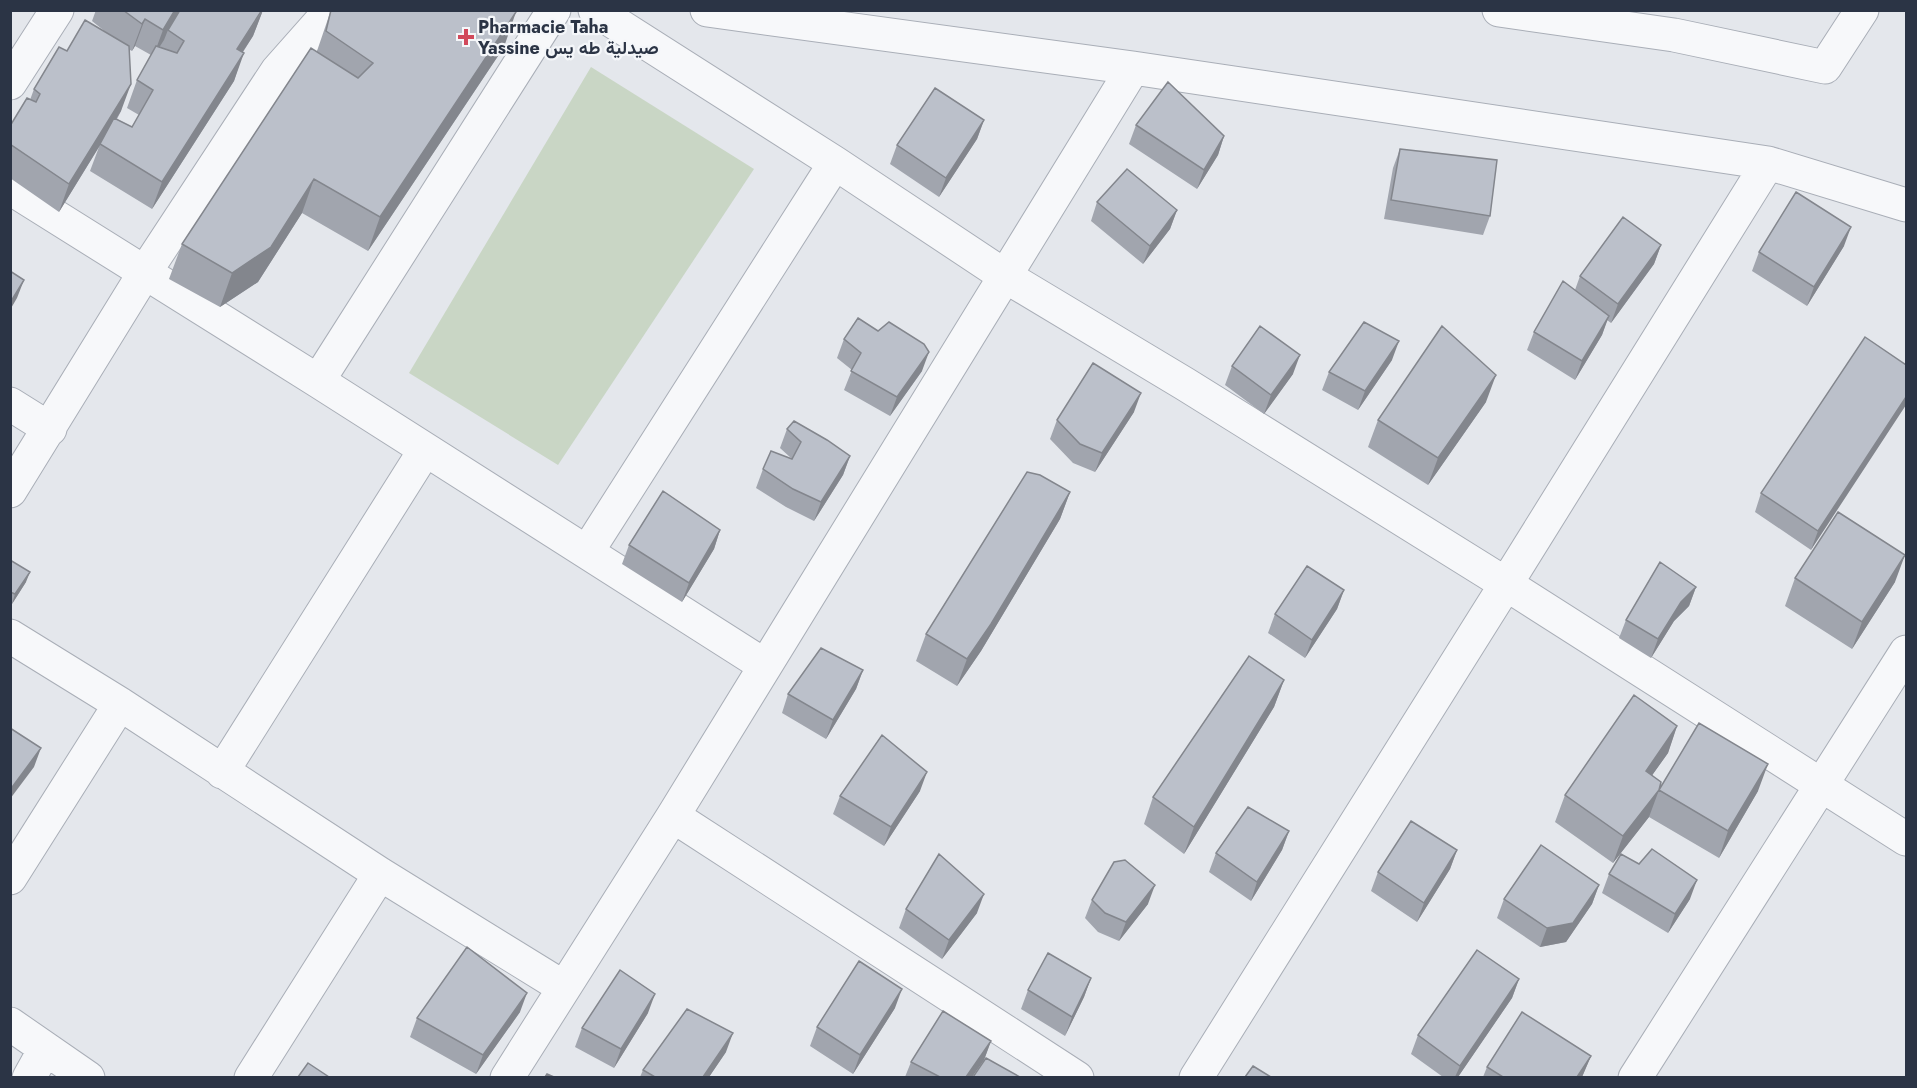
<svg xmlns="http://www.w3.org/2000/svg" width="1917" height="1088" font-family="Jost,Vazirmatn,sans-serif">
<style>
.green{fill:#c9d6c5}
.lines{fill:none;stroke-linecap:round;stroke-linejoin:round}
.street-casing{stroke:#a9aeb7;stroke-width:35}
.street{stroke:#f7f8fa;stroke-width:33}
.wall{fill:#a1a5ae;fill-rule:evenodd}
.shaded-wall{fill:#83868d}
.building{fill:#bbc0ca;stroke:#83868d;stroke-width:1.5}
.poi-dot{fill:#d1495b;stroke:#f4f6f9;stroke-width:2}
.labels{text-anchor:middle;stroke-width:4.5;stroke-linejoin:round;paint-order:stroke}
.poi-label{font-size:18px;font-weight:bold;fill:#2b3445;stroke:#f4f6f9;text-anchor:start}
</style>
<rect width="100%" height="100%" fill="#e4e7ec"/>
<!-- green -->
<path class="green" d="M591,67L754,169L558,465L409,373Z"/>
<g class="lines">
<!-- street casing -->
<g class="street-casing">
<path id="street" d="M595,10L835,163L1005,276L1185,384L1506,584L1906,839
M707,10L1133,68L1768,163L1906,205
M1499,10L1674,35L1825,67L1862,10
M10,83L57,10
M10,188L318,381L764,665
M318,381L554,10
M10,404L50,429
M10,491L145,272L277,71L331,10
M587,552L835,163
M10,636L120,704L380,874L563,987
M222,772L425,450
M673,816L1077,1078
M10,878L120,704
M10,1024L88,1078
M29,1078L45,1049
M251,1078L380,874
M507,1078L673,816L1133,68
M1196,1078L1506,584L1768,163
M1635,1078L1906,652"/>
</g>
<!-- street -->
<use href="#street" class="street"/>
</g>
<!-- wall -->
<path class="wall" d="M96,10H263L253,36L243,52L234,81L152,209L90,171L99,147L59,212L10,178V126L30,100L34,89L67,51L107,33L92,21ZM135,46L151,55L137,80L127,108L139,115L132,127L117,119L121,111L130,50L132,51Z
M331,10L504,47L368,251L302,213L258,282L220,307L169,279L182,244L317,51Z
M984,120L977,139L939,197L890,164L897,145Z
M1136,125L1224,136L1218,155L1197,189L1129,144Z
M1400,149L1490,216L1483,235L1384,219L1393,168Z
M1097,202L1177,210L1170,229L1143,264L1091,221Z
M1661,245L1654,264L1611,323L1607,320L1602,335L1575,380L1527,350L1534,332L1575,290L1580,276Z
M1844,246L1807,306L1752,271L1759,252Z
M878,331L922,371L890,416L844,390L852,370L837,358L844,339Z
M1392,360L1358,410L1322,390L1329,372Z
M1906,365L1811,550L1755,512L1761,493Z
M1232,366L1293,374L1264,414L1225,385Z
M1486,402L1428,485L1368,447L1378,420Z
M1134,412L1095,472L1073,463L1050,439L1057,420Z
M787,429L850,456L843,475L814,521L786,507L756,488L763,469L791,458L780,448Z
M1070,492L1060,519L981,651L957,686L916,661L926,634Z
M720,530L714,549L682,602L622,564L629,545Z
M10,560L26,582L12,604L10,603Z
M1795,578L1895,582L1852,649L1785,606Z
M1696,587L1689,606L1674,621L1651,658L1619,638L1626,620Z
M1344,590L1337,609L1305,658L1268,633L1275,614Z
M863,670L856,689L826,739L782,713L788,694Z
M1284,680L1274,707L1184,854L1144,824L1153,797Z
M1677,726L1668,753L1652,775L1659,790L1758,791L1719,858L1649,817L1613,863L1555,822L1565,795Z
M920,791L884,846L833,814L840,796Z
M1289,831L1282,850L1251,901L1209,872L1216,853Z
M1457,850L1450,869L1417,922L1371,891L1378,872Z
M1609,874L1690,899L1668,933L1602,893Z
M1599,885L1592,904L1566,942L1540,947L1497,918L1504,899Z
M1092,900L1148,904L1119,941L1098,932L1085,918Z
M906,909L977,913L942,959L899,928Z
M1091,978L1084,997L1065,1036L1021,1009L1028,990Z
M1519,979L1512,998L1458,1077H1443L1411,1054L1418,1035Z
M895,1008L853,1074L810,1046L817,1027Z
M520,1012L476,1074L410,1037L417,1018Z
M648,1013L614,1068L575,1047L582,1028Z
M991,1041L984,1060L972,1077H905L911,1062Z
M726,1052L709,1077H640L643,1070Z
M1591,1056L1582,1077H1483L1487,1067Z"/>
<!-- shaded-wall -->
<path class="shaded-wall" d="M175,10H183L168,30L164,40L153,57L163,30Z
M263,10L253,36L227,76L237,49Z
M516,12L504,47L368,251L380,217Z
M145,19L135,46L132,51L142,24Z
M244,53L234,81L152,209L162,182Z
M131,84L121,111L59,212L69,184Z
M984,120L977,139L939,197L946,178Z
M1224,136L1218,155L1197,189L1204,170Z
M314,179L302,213L258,282L220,307L232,273Z
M1177,210L1170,229L1143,264L1150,246Z
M1851,227L1844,246L1807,306L1814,287Z
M1661,245L1654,264L1611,323L1618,304Z
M24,280L17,298L10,310V303Z
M1609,316L1602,335L1575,380L1582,361Z
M1399,341L1392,360L1358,410L1365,391Z
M929,352L922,371L890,416L897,397Z
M1300,355L1293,374L1264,414L1271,395Z
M1496,375L1486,402L1428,485L1438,458Z
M1141,393L1134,412L1095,472L1102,453Z
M1906,397V405L1811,550L1818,531Z
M850,456L843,475L814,521L821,502Z
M1070,492L1060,519L981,651L957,686L967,659Z
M720,530L714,549L682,602L689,583Z
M1905,555L1895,582L1852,649L1862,622Z
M30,572L26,582L12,604L15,594Z
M1696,587L1689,606L1674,621L1651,658L1658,639L1681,602Z
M1344,590L1337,609L1305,658L1312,640Z
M863,670L856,689L826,739L833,720Z
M1284,680L1274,707L1184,854L1194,827Z
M1677,726L1668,753L1636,798L1646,771Z
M41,748L34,767L10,799V790Z
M1768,764L1758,791L1719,858L1728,831Z
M927,772L920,791L884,846L891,827Z
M1659,790L1649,817L1613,863L1623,836Z
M1289,831L1282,850L1251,901L1257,882Z
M1457,850L1450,869L1417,922L1424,903Z
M1697,880L1690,899L1668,933L1675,914Z
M1155,885L1148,904L1119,941L1126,922Z
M1599,885L1592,904L1566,942L1540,947L1547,928Z
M984,894L977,913L942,959L949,940Z
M1091,978L1084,997L1065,1036L1072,1017Z
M1519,979L1512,998L1458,1077H1455L1460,1066Z
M902,989L895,1008L853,1074L860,1055Z
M527,993L520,1012L476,1074L483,1055Z
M655,994L648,1013L614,1068L621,1049Z
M733,1033L726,1052L709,1077H703Z
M991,1041L984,1060L972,1077H966Z
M1591,1056L1582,1077H1577Z"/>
<!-- building -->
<path class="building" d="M123,10H175L163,30L145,19L142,24Z
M180,10H262L237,49L244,53L162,182L100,144L114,118L132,127L153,90L137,80L156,46L177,53L184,41L168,30Z
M331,10H513L516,12L380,217L314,179L271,247L232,273L182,244L311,48L358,78L373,63L326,31Z
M85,20L129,46L131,84L69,184L10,144V126L27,98L36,102L40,94L34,89L59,47L67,51Z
M1168,82L1224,136L1204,170L1136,125Z
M935,88L984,120L946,178L897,145Z
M1400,149L1497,160L1490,216L1391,200Z
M1127,169L1177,210L1150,246L1097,202Z
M1796,192L1851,227L1814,287L1759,252Z
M1623,217L1661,245L1618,304L1580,276Z
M10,271L24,280L10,303Z
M1563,281L1609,316L1582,361L1534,332Z
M858,318L878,331L889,322L924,344L929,352L897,397L851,371L861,353L844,339Z
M1364,322L1399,341L1365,391L1329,372Z
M1260,326L1300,355L1271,395L1232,366Z
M1442,326L1496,375L1438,458L1378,420Z
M1865,337L1906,365V397L1818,531L1761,493Z
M1093,363L1141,393L1102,453L1080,444L1057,420Z
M794,421L827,440L850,456L821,502L793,489L763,469L771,451L792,459L801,442L787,429Z
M1027,472L1040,475L1070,492L991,624L967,659L926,634Z
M663,491L720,530L689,583L629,545Z
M1838,512L1905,555L1862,622L1795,578Z
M10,560L30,572L15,594L10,592Z
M1660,562L1696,587L1681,602L1658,639L1626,620Z
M1307,566L1344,590L1312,640L1275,614Z
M821,648L863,670L833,720L788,694Z
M1249,656L1284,680L1194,827L1153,797Z
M1634,695L1677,726L1646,771L1661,782L1659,790L1699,723L1768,764L1728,831L1659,790L1623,836L1565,795Z
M10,728L41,748L10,790Z
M882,735L927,772L891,827L840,796Z
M1248,807L1289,831L1257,882L1216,853Z
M1411,821L1457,850L1424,903L1378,872Z
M1541,845L1599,885L1573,923L1547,928L1504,899Z
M1652,849L1697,880L1675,914L1609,874L1621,854L1639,864Z
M939,854L984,894L949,940L906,909Z
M1125,860L1155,885L1126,922L1105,913L1092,900L1114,862Z
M467,947L527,993L483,1055L417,1018Z
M1477,950L1519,979L1460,1066L1418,1035Z
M1048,953L1091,978L1072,1017L1028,990Z
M859,961L902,989L860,1055L817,1027Z
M620,970L655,994L621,1049L582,1028Z
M687,1009L733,1033L703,1077H655L643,1070Z
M943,1011L991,1041L966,1077H940L911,1062Z
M1522,1012L1591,1056L1577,1077H1503L1487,1067Z
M986,1058L1020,1077H973Z
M308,1063L329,1077H298Z
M1253,1066L1271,1077H1245Z
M547,1074L554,1077H545Z"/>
<!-- markers -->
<path class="poi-dot" d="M463 28h6v6h6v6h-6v6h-6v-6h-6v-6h6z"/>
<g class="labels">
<!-- poi labels -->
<g class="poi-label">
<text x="478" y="33">Pharmacie Taha<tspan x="478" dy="21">Yassine صيدلية طه يس</tspan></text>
</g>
</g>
<!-- border -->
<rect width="1917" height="1088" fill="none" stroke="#2b3445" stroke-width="24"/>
</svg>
